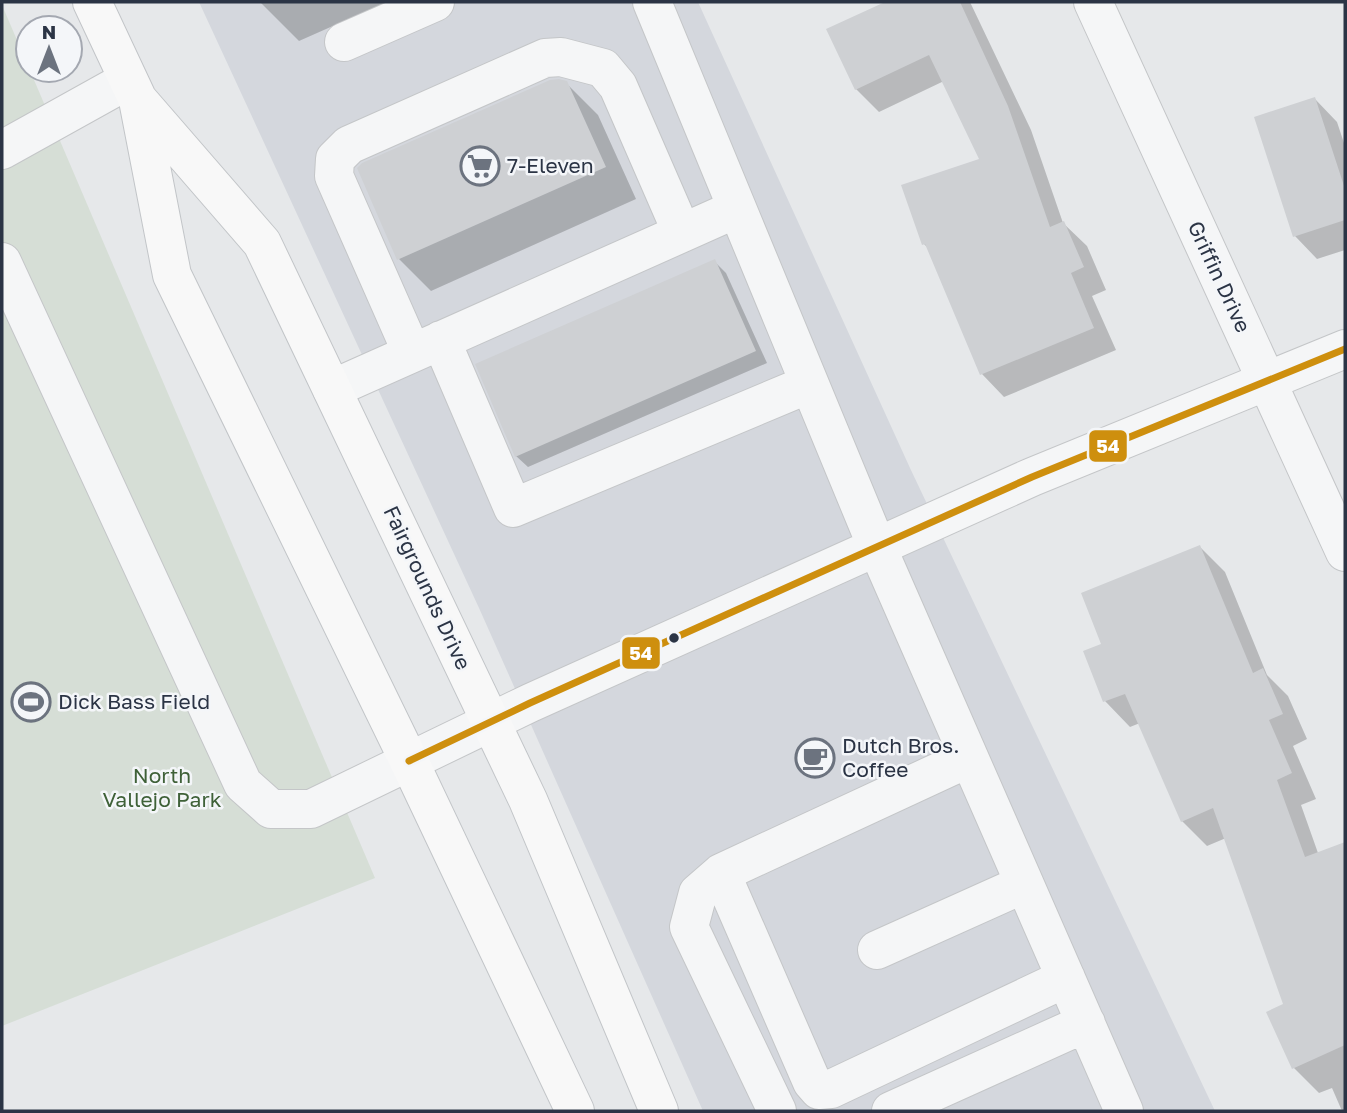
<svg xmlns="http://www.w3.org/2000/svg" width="1347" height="1113" font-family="'Golos Text',sans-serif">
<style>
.built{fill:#d4d7dd}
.green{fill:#d6ded6}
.shadow{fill:#0003}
.building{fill:#ced0d3}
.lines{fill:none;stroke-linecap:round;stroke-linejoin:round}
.minor-casing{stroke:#c4c6c8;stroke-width:40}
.major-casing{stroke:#c2c5c8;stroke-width:40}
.minor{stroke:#f5f6f7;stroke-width:38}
.major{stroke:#f8f8f8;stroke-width:38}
.bus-1-casing{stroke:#f4f6f9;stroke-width:12}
.bus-1{stroke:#ce8f0e;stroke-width:7}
.bus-dot{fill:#2b3445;stroke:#f4f6f9;stroke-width:2.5}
.labels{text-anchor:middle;stroke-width:5;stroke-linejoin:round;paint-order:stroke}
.poi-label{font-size:21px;fill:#2b3445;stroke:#f4f6f9;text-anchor:start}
.street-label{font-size:21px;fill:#2b3445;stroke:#f4f6f9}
.park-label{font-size:21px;fill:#3f6138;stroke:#f4f6f9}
.line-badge{stroke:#f4f6f9;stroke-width:2.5}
.badge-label{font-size:19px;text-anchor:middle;font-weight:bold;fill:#fff}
</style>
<rect width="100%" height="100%" fill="#e6e8ea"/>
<!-- built -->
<path class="built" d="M199,2H698L910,468L1215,1111H703L479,608Z"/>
<!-- green -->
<path class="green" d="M2,5L375,878L2,1026Z"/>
<!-- shadow -->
<path class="shadow" d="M260,2H387L299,41Z
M889,2H970L1031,130L1063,223L1087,246L1106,290L1092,296L1116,350L1004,397L982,374L929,249L924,244L981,160L944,81L879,112L856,89L828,30Z
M566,83L598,115L636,199L431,291L399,259L359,169Z
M1315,99L1337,122L1345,146V250L1317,259L1295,236Z
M715,262L726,273L767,363L528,467L516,456Z
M1200,547L1225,572L1267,675L1288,696L1307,739L1293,746L1316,799L1301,805L1318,853L1344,844L1345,846V1111H1342L1332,1088L1319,1093L1294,1068L1269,1013L1285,1005L1226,838L1207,846L1182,821L1140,723L1130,727L1105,701L1085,652L1104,645Z"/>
<!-- building -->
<path class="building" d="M885,2H960L1008,106L1050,227L1064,221L1084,267L1071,273L1094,328L980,375L925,244L922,245L901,185L979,159L929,55L855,90L826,29Z
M559,79L567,81L606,167L397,260L357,168L362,163L550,80Z
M1315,97L1345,189V220L1293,237L1254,117Z
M715,259L756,351L515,457L475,364Z
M1200,545L1253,673L1263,668L1283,714L1269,720L1292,773L1277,780L1305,857L1345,842V1045L1292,1069L1266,1012L1283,1004L1213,808L1181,822L1125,694L1103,702L1083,651L1101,644L1081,593Z"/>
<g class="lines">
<!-- minor casing -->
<g class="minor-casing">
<path id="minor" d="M652,2L877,547L1124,1111
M1093,2L1345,552
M344,42L435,2
M2,150L128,80
M2,262L243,784L271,809H311L530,703L1032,477L1345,349
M441,340L513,508L809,384
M412,353L334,176L335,159L349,145L545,58L561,57L603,68L618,86L682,233
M332,389L736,209
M969,758L721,873L812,1082L819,1090L831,1089L1066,978
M721,873L698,893L689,927L777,1111
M877,950L1024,884
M891,1111L1086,1023"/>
</g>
<!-- major casing -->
<g class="major-casing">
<path id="major" d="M92,2L138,100L172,275L409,761L575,1111
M139,101L262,243L528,800L659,1111"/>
</g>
<!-- minor -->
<use href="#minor" class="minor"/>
<!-- major -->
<use href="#major" class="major"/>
<!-- bus-1 casing -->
<g class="bus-1-casing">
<path id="bus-1" d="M409,761L530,703L1032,477L1345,349"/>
</g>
<!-- bus-1 -->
<use href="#bus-1" class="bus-1"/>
</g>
<!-- icons -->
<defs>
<g id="supermarket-ring" transform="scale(2.0125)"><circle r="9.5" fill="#f4f6f9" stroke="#6c737f" stroke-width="1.5"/><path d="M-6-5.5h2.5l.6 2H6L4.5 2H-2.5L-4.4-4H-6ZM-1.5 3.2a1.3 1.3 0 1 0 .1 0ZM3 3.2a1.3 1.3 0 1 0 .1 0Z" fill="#6c737f"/></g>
<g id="stadium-ring" transform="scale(2.0125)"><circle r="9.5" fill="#f4f6f9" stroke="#6c737f" stroke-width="1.5"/><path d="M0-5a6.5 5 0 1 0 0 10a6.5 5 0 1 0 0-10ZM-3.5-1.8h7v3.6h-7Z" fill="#6c737f"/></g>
<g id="cafe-ring" transform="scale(2.0125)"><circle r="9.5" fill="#f4f6f9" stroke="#6c737f" stroke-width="1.5"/><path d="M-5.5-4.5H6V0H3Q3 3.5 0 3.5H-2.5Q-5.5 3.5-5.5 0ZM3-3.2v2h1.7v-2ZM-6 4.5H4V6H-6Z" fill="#6c737f"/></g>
</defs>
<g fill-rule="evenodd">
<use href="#supermarket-ring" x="480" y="166"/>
<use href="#stadium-ring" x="31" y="702"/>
<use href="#cafe-ring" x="815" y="758"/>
</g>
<!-- markers -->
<circle class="bus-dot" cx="674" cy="638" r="6"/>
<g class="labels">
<!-- poi labels -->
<g class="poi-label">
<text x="507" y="173">7-Eleven</text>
<text x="58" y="709">Dick Bass Field</text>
<text x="842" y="753">Dutch Bros.<tspan x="842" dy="24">Coffee</tspan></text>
</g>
<!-- street labels -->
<g class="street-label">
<text transform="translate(1219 277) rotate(65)" y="7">Griffin Drive</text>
<text transform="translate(427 588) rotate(65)" y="7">Fairgrounds Drive</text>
</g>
<!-- park labels -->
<g class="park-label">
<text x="162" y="783">North<tspan x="162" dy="24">Vallejo Park</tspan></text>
</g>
</g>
<g class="line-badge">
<rect x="1088" y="429" width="40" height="34" rx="7" fill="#ce8f0e"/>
<rect x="621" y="636" width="40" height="34" rx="7" fill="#ce8f0e"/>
</g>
<g class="badge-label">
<text x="1108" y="453">54</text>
<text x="641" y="660">54</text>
</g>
<!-- border -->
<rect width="1347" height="1113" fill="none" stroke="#2b3445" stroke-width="7"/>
<!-- north arrow -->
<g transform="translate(49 49)"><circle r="33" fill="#f4f6f9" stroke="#a4a8b1" stroke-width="2"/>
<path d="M0-5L12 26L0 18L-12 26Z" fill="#6c737f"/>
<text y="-10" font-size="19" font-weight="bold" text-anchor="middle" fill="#2b3445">N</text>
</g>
</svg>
